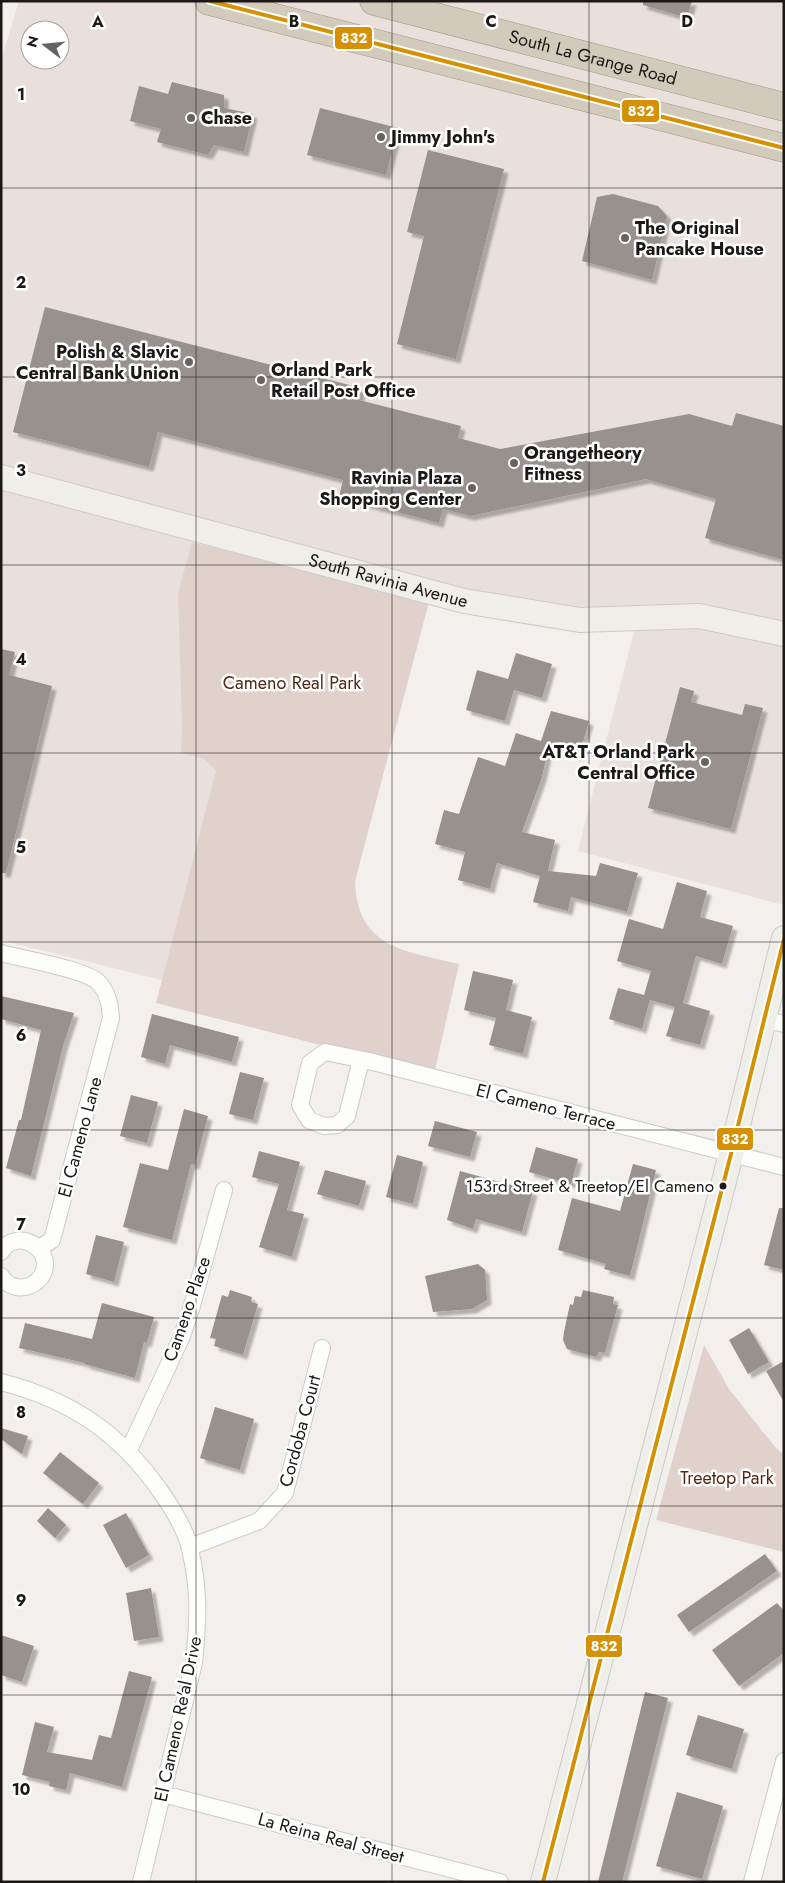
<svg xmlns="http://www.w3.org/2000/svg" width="785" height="1883" font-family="Jost,sans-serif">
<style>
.built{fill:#e9dfdb;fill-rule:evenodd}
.green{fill:#e0d1ca}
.building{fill:#98918e;filter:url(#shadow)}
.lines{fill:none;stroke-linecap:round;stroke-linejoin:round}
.street-casing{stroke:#cdcac9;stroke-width:18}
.secondary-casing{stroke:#cdcac9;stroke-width:26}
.highway-casing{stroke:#a09886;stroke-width:29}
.street{stroke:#fdfdfc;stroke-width:16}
.secondary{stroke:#f0eee9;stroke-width:24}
.highway{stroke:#d2cbbb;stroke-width:28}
.bus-1-casing{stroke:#fff;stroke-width:8}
.bus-1{stroke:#d69103;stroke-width:4}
.grid{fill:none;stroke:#1b1817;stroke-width:1;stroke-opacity:0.55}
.poi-dot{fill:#676362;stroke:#fff;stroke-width:2}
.bus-dot{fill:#1b1817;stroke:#fff;stroke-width:2}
.labels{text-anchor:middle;stroke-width:5;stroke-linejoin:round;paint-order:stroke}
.bus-label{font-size:17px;fill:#1b1817;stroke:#fff;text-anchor:end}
.street-label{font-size:18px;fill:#1b1817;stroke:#fff}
.poi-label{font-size:18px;font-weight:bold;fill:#1b1817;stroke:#fff;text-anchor:start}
.park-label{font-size:18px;fill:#522814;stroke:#fff}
.grid-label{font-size:16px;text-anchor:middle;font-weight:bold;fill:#1b1817;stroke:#fff;stroke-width:5;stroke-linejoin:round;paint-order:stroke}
.line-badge{stroke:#fff;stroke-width:2}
.badge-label{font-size:14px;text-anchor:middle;font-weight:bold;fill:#fff}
</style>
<defs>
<filter id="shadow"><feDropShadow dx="4.5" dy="4.5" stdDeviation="1" flood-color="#0004"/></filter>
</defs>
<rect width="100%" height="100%" fill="#f3efed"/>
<!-- built -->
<path class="built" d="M19,1H784V630L579,616L213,529L1,472V61ZM30,30H60V60H30Z
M1,484L195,534L192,542L181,753L204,759L216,770L162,980L1,940Z
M697,620L784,639V905L578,851L636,623Z"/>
<!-- green -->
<path class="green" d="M192,542L429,602L355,881C357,949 406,951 459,964L434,1074L156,1003L216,770L204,759L181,753L182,723L178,594Z
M704,1345L729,1389L775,1447L784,1455V1552L656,1520Z"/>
<!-- building -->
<path class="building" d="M643,1H692L687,18L643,5Z
M172,82L224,95V108L253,114L244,152L214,145L208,155L157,142L161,129L130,121L139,86L168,94Z
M320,108L398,128L386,175L307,155Z
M428,150L504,169L456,359L397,344L424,236L407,232Z
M613,194L658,206L667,216L652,280L582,261L597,197Z
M45,307L361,388L359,400L461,426L458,438L500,449L689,414L732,426L736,413L784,426V560L705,538L716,499L646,479L470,516L443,509L439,523L339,497L343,480L158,432L149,467L13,432Z
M1,649L15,652L9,675L52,686L6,873H1Z
M516,653L552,664L542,698L514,690L505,721L466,710L477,670L508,679Z
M680,687L694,691L691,702L742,715L745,704L763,708L731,829L648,808Z
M551,711L589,721L579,756L548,750L542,777L522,832L555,840L548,871L596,876L600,863L638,873L627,912L571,897L568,911L533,902L540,876L497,863L490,889L458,880L465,852L435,844L444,810L459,814L478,757L505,766L516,733L541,741Z
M677,882L707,891L700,917L733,926L722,964L696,956L683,1003L710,1011L700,1045L666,1036L675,1007L650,1000L642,1029L609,1019L618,988L644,995L651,971L617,961L629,919L663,929Z
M473,971L513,980L506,1010L532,1017L523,1054L489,1045L496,1018L464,1010Z
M1,996L74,1013L63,1046L31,1176L6,1168L19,1120H21L41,1030L1,1019Z
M152,1014L239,1037L232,1062L170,1045L165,1064L141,1057Z
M240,1072L264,1078L253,1120L229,1114Z
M131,1095L158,1102L147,1143L120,1136Z
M184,1109L208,1116L195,1165L191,1164L172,1240L123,1227L140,1163L168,1170Z
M435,1121L477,1132L470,1157L428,1146Z
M536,1147L578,1159L571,1184L529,1172Z
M259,1151L300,1162L287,1210L304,1214L292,1257L259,1247L279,1184L252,1177Z
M397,1155L423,1162L413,1204L386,1197Z
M633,1164L656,1170L630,1276L604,1269L606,1264L558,1250L572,1198L620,1211Z
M325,1170L366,1181L359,1206L317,1194Z
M460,1171L533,1191L522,1232L476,1219L473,1229L447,1220Z
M779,1208H784V1270L764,1265Z
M96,1235L124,1242L114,1282L86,1274Z
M478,1264L485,1270L487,1300L472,1309L433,1312L425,1276Z
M230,1290L252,1297L251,1302L258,1304L243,1355L214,1346L216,1339L210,1338L222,1295L228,1297Z
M583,1290L614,1297L613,1304L618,1305L605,1353L599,1352L596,1357L567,1349L563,1340L564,1332L570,1304L573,1305L575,1296L581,1297Z
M102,1303L154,1317L147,1343L144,1342L135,1378L84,1364L85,1363L19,1348L25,1323L92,1339Z
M749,1328L769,1362L748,1374L729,1340Z
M784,1361V1402L766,1371Z
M215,1407L254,1419L240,1470L200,1458Z
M1,1428L28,1436L22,1454L1,1439Z
M60,1452L99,1483L83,1504L43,1473Z
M48,1508L66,1525L55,1538L37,1521Z
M126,1513L149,1555L126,1568L103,1525Z
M765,1554L777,1571L689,1632L677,1615Z
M151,1588L159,1637L134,1641L126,1593Z
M777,1603L784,1611V1653L739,1686L712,1650Z
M1,1635L34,1646L22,1682L1,1675Z
M129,1671L152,1677L122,1787L70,1773L66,1790L49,1786L50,1782L22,1775L35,1722L54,1727L47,1752L92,1760L99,1735L111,1738Z
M645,1692L668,1698L622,1882H598Z
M698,1715L744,1729L732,1769L686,1755Z
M677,1792L723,1806L702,1879L656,1866Z"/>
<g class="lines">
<!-- street casing -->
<g class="street-casing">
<path id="street" d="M1,953C22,959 85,969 98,982C108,992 110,1005 111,1018L52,1240L39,1248
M763,1019L784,1024
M361,1060L347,1116L337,1125L324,1126L309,1120L300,1105L310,1063L325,1052L369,1061L784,1167
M1,1252C17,1225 58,1251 41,1277C37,1282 31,1286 25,1287C15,1289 6,1284 1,1276
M1,1382C71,1400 120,1433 161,1492C173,1509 185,1528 190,1549C200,1591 198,1621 194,1663L141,1882
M128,1452L182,1336L191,1309L224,1190
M190,1547L259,1521L285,1493L322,1348
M163,1794L500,1882
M752,1882L784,1761"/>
</g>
<!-- secondary casing -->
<g class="secondary-casing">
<g id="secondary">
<path id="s1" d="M1,477L464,601L580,620L699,616L784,634"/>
<path d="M543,1882L731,1154L784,938"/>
</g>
</g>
<!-- highway casing -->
<g class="highway-casing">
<g id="highway">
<path d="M209,1L784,148"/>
<path id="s2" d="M374,1L784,107"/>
</g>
</g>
<!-- street -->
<use href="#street" class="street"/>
<!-- secondary -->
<use href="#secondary" class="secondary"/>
<!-- highway -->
<use href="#highway" class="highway"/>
<!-- bus-1 casing -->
<g class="bus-1-casing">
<path id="bus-1" d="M210,1L784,148
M543,1882L731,1154L784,939"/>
</g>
<!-- bus-1 -->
<use href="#bus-1" class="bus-1"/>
</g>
<!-- grid -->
<path class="grid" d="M196,1V1882M392,1V1882M589,1V1882M1,188H784M1,377H784M1,565H784M1,753H784M1,942H784M1,1130H784M1,1318H784M1,1506H784M1,1695H784"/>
<!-- markers -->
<g class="poi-dot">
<circle cx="191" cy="118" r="5"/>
<circle cx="381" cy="137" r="5"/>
<circle cx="625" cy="238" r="5"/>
<circle cx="189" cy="362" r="5"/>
<circle cx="261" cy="380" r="5"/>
<circle cx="514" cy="463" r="5"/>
<circle cx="472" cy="488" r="5"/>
<circle cx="705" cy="762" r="5"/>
</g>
<circle class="bus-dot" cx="723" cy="1186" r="4.5"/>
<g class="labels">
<!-- bus labels -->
<g class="bus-label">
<text x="714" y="1192">153rd Street &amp; Treetop/El Cameno</text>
</g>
<!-- street labels -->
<g class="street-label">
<text dy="6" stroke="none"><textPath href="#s2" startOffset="226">South La Grange Road</textPath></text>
<text dy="6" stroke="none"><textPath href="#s1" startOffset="401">South Ravinia Avenue</textPath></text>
<text transform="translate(546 1107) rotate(14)" y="6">El Cameno Terrace</text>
<text transform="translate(80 1137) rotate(-75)" y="6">El Cameno Lane</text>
<text transform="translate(187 1309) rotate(-71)" y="6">Cameno Place</text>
<text transform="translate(300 1431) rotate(-75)" y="6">Cordoba Court</text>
<text transform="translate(178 1719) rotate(-78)" y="6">El Cameno Re'al Drive</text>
<text transform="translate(331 1838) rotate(15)" y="6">La Reina Real Street</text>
</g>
<!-- poi labels -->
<g class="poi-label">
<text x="201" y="124">Chase</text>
<text x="391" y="143">Jimmy John's</text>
<text x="635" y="234">The Original<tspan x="635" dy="21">Pancake House</tspan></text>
<text x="179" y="358" text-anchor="end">Polish &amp; Slavic<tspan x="179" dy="21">Central Bank Union</tspan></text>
<text x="271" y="376">Orland Park<tspan x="271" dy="21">Retail Post Office</tspan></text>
<text x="524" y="459">Orangetheory<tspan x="524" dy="21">Fitness</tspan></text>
<text x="462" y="484" text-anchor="end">Ravinia Plaza<tspan x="462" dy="21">Shopping Center</tspan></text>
<text x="695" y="758" text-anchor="end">AT&amp;T Orland Park<tspan x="695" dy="21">Central Office</tspan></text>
</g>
<!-- park labels -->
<g class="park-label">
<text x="292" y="689">Cameno Real Park</text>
<text x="727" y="1484">Treetop Park</text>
</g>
</g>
<g class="grid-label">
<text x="98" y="27">A</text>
<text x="294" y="27">B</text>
<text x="491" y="27">C</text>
<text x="687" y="27">D</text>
<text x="21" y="100">1</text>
<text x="21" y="288">2</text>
<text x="21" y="476">3</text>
<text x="21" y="665">4</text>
<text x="21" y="853">5</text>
<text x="21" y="1041">6</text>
<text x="21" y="1230">7</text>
<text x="21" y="1418">8</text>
<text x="21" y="1606">9</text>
<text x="21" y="1795">10</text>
</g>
<g class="line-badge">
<rect x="334" y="26" width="39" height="24" rx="5" fill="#d69103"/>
<rect x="621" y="99" width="39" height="24" rx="5" fill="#d69103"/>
<rect x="716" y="1127" width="38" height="24" rx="5" fill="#d69103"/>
<rect x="585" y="1634" width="38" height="24" rx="5" fill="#d69103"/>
</g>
<g class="badge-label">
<text x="354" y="43">832</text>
<text x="641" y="116">832</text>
<text x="735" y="1144">832</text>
<text x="604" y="1651">832</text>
</g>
<!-- border -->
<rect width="785" height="1883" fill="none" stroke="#1b1817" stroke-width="5"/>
<!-- north arrow -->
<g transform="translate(45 45) rotate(286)"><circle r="24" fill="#ffffff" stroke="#a4a3a2"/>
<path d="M0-4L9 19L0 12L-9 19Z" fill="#676362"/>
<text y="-8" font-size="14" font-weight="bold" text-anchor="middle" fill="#1b1817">N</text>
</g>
</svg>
